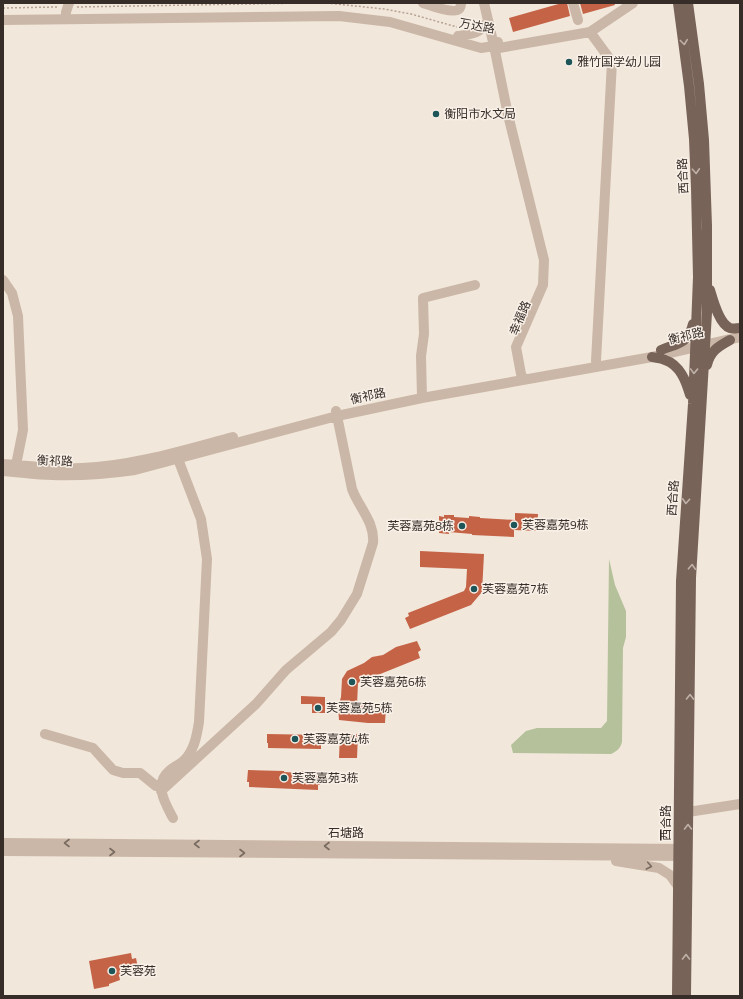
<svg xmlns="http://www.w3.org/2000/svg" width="743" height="999" font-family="'Titillium Web','Noto Sans SC',sans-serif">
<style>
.green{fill:#b5c19b}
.building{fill:#c56346}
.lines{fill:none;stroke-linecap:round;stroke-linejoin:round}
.path{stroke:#b6a192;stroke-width:1.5;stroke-dasharray:2 2;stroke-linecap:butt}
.minor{stroke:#cab7a7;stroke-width:10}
.major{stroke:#786359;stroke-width:10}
.oneway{stroke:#bfb1a8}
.oneway2{stroke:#796b61}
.poi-dot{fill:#1d5558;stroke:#f9f1e8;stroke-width:1.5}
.labels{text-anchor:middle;stroke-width:3;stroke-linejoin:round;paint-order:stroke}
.street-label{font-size:12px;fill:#362c28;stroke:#f9f1e8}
.poi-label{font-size:12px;fill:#362c28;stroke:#f9f1e8;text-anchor:start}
</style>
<rect width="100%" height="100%" fill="#f2e7db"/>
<!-- green -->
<path class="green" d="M609,559L615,585L626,611V637L623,648L622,742C620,749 617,751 611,754L513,753L511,745L526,731L537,728H601L607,721Z"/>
<!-- building -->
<path class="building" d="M562,3H567L570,16L513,32L509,18Z
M580,3H614L615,5L583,14Z
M515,513L538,514L537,531L514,530V537L472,535V534L449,532V534L439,533V516L444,517V515H454V517L469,518V516L480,517V518L515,520Z
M420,551L484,554L482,592L471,605L410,629L405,618L409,616L408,613L464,591L466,587L467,569L420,567Z
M417,641L421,650L418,652L420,658L358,683L357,705L386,706L385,723H368L339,720L338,707L341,697L342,679L347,671L364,663L372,657L383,655L396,647Z
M301,696L325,697V713H312V704H301Z
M267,734L323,735V745H321V749L268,748V743H267Z
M340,734H358L357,758H339Z
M248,770L284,771V772L300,773V771L312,772V773H321L320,785H318V790L249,787V782H247Z
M131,953L132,959L136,958L138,968L132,969L133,972L119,975L120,980L109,984V986L94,989L89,961Z"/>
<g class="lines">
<!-- path -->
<path class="path" d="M327,3L384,9L411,14L457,27
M77,7L305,3
M3,8L57,7"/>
<!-- minor -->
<path class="minor" d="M423,3C429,5 454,14 459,9C461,7 461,5 461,3
M484,3L494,46L508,115L544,260L543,285L516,347L521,374L524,379
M573,3L578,20
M66,19V12L69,3
M3,20L339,16L390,22L481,48L494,46L498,42
M590,32L612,62L596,361
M458,36C473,34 479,34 488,21
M499,48L590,32L633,3
M3,280L12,293L18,316L23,430L16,465
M422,398L421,356L424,334L423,298L475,285
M3,464C29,466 55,469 82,468C133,466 184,450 233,437
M3,471C19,472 36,475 52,475C80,476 107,474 135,470L337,416L422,398L652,357L740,337
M45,734L93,748L113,770L123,773H140L156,786L160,787
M161,791L256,704L286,670L331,632L341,620L357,594L373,543C375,522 359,508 352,489L336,411
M688,812L740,804
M173,818C165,803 153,784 170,770C175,766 183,763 187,757C195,747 197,734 199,722L207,559L201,519L178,459
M3,843L686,849
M3,851L687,856
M616,861L659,868L670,875L678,886"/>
<!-- major -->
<path class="major" d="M710,290C713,300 719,324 730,328C733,329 737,328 740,328
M661,350C678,343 688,344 693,324
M652,357C656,358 661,358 665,360C680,365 686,381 690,395
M707,365C710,351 719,346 730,340
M677,996L681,581L693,404L698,277L696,188L694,139L689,86L678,3
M686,996L691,578L707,313V226L704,140L699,84L688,3"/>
</g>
<!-- one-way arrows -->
<defs><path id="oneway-chevron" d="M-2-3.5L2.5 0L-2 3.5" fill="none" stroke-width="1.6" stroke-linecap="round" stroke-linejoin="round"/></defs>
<g class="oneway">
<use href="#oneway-chevron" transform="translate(684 42) rotate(83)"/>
<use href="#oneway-chevron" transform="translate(696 171) rotate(87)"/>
<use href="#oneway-chevron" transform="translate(694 371) rotate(92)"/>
<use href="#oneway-chevron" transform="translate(686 501) rotate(94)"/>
<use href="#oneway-chevron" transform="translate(692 567) rotate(-87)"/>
<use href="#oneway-chevron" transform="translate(690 697) rotate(-89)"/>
<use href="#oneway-chevron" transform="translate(688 827) rotate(-90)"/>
<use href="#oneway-chevron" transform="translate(686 957) rotate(-90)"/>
</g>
<g class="oneway2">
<use href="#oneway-chevron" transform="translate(67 843) rotate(-180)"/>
<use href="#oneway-chevron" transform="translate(197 844) rotate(-180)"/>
<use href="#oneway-chevron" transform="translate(327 846) rotate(-180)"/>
<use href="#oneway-chevron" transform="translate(112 852)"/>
<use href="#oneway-chevron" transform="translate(242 853)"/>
<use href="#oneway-chevron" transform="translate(649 866) rotate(11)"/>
</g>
<!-- markers -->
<g class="poi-dot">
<circle cx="569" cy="62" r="4"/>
<circle cx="436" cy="114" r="4"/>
<circle cx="514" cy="525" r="4"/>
<circle cx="462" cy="526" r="4"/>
<circle cx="474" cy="589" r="4"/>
<circle cx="352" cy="682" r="4"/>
<circle cx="318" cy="708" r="4"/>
<circle cx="295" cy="739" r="4"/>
<circle cx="284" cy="778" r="4"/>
<circle cx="112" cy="971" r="4"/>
</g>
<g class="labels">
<!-- street labels -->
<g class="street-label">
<text transform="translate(477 26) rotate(10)" y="4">万达路</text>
<text transform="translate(683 176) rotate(-93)" y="4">西合路</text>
<text transform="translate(520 318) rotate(-67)" y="4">幸福路</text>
<text transform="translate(686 336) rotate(-13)" y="4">衡祁路</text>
<text transform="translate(368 396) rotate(-12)" y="4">衡祁路</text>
<text transform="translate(55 461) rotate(2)" y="4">衡祁路</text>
<text transform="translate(673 498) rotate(-86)" y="4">西合路</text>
<text transform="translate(666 823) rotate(-90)" y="4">西合路</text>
<text x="346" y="837">石塘路</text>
</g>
<!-- poi labels -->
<g class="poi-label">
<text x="577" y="66">雅竹国学幼儿园</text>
<text x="444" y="118">衡阳市水文局</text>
<text x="522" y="529">芙蓉嘉苑9栋</text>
<text x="454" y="530" text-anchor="end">芙蓉嘉苑8栋</text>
<text x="482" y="593">芙蓉嘉苑7栋</text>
<text x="360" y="686">芙蓉嘉苑6栋</text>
<text x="326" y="712">芙蓉嘉苑5栋</text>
<text x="303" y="743">芙蓉嘉苑4栋</text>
<text x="292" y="782">芙蓉嘉苑3栋</text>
<text x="120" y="975">芙蓉苑</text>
</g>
</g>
<!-- border -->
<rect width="743" height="999" fill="none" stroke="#362c28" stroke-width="8"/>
</svg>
